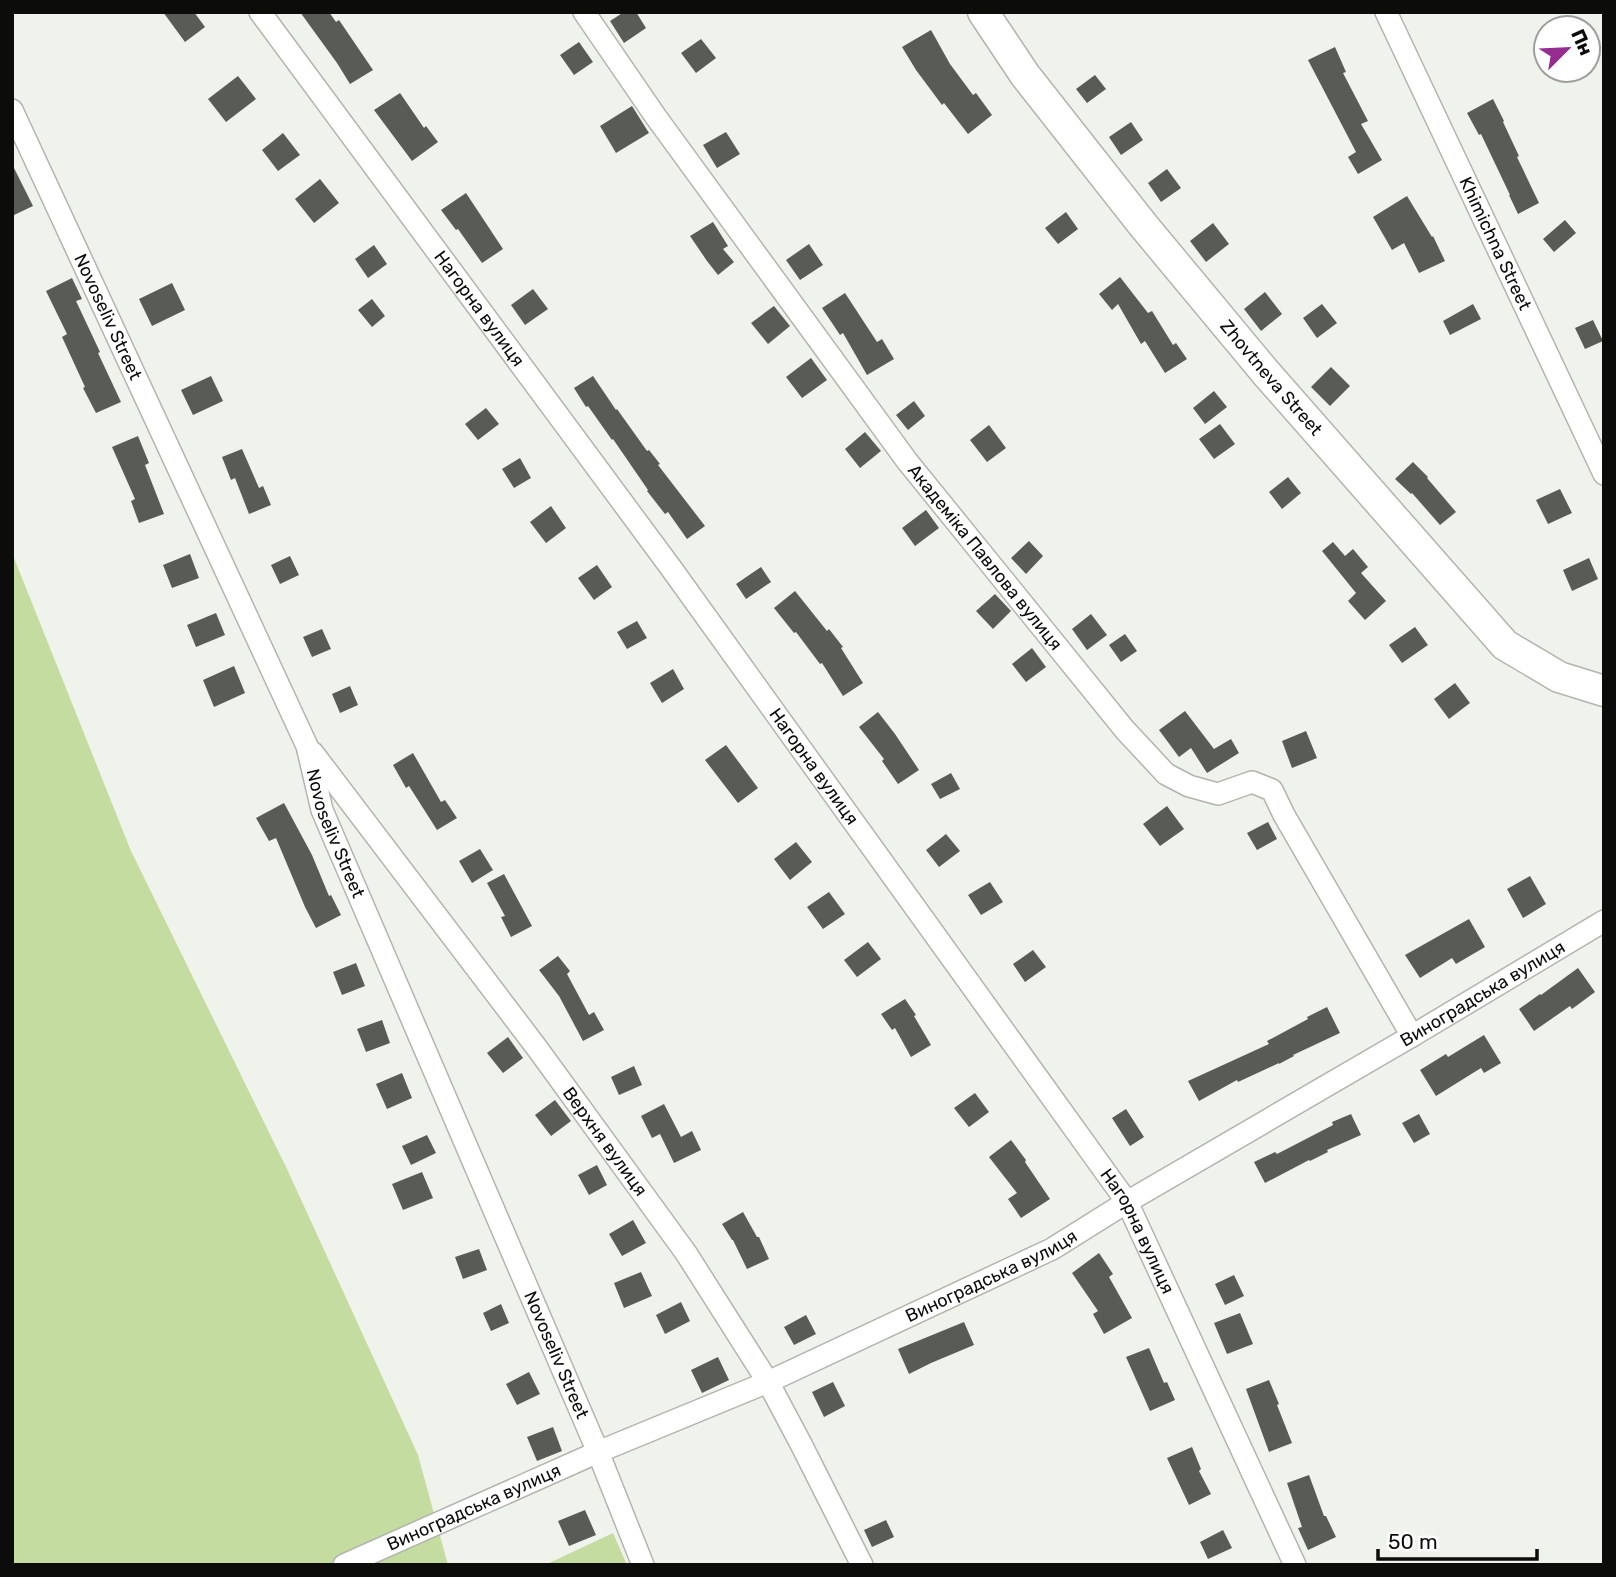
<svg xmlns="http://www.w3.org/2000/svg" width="1616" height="1577" font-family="Rubik,sans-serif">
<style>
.green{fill:#c5dca1}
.building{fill:#595c55}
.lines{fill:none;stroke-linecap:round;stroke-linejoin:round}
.street-casing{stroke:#b2b5ad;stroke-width:24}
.secondary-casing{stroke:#b2b5ad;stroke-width:33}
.street{stroke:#fff;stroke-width:21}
.secondary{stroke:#fff;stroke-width:30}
.labels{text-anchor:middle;stroke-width:7;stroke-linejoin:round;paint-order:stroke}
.street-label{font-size:18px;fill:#0c0d0b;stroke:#fff}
</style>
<rect width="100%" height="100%" fill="#eff3eb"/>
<!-- green -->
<path class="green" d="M12,553L131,851L287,1169L418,1455L448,1565H12Z
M613,1533L627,1565H545Z"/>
<!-- building -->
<path class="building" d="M163,12H194L205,27L185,42Z
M300,12H329L336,22L339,20L373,70L350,84L337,63Z
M624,12H636L646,28L624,43L610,21Z
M931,30L950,64L973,95L976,93L992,115L968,134L944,103L942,105L916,70L902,47Z
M701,39L716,58L696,73L681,53Z
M579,42L593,62L574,75L560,55Z
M1335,47L1346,72L1343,73L1368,121L1361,124L1382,160L1358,174L1348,157L1356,152L1308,60Z
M1095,75L1106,89L1087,103L1076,89Z
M238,76L256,99L226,122L208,99Z
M400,93L424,128L426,126L438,142L412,161L374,110Z
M1493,99L1504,121L1503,122L1519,156L1517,157L1539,203L1518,214L1509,195H1510L1481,134L1479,135L1467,113Z
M632,106L649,133L616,153L600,126Z
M1131,122L1143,140L1121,155L1109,137Z
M726,132L740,154L717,168L703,145Z
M283,133L300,155L278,171L262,150Z
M12,164L33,206L12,216Z
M1167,169L1181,188L1161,202L1148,183Z
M320,179L339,203L314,223L295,199Z
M466,193L503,249L482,263L458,229L456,230L441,210Z
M1407,196L1432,237L1433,236L1445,261L1419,273L1404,243L1392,250L1373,217Z
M1066,212L1078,229L1058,244L1045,228Z
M1565,220L1576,233L1554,252L1543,239Z
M713,222L728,246L723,249L734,262L718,275L707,261L690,236Z
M1213,223L1229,244L1206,262L1190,241Z
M809,244L823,265L800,280L786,260Z
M374,245L387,264L368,278L355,259Z
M1120,277L1148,313L1152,311L1173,345L1176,343L1187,359L1165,373L1145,341L1141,344L1118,304L1112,310L1099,294Z
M72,278L82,299L76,301L100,352L98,353L121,402L96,413L83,388L85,387L62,337L67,334L46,291Z
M172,283L185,310L152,326L139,299Z
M533,289L548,309L525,325L511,305Z
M1265,292L1282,314L1261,331L1244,309Z
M845,293L877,342L882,339L894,359L867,375L843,333L840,335L822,308Z
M372,299L385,316L372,327L358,310Z
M1322,304L1337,323L1317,338L1303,318Z
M1473,304L1481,319L1450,335L1443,321Z
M774,306L790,326L768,344L751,323Z
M1593,320L1603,341L1585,349L1575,328Z
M811,358L827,380L802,398L786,377Z
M1331,367L1350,386L1330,406L1311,387Z
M211,376L223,401L193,415L181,390Z
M593,376L616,410L617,409L647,451L649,450L660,464L658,465L705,526L687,539L668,512L665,514L647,491L648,490L613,439L612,440L588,406L586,407L574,388Z
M1214,391L1227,407L1205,424L1193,408Z
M914,401L925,416L908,430L896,415Z
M486,408L499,424L478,440L465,424Z
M1220,424L1235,444L1214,459L1199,439Z
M989,425L1006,448L987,462L970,440Z
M865,432L881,451L860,468L845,449Z
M138,436L149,463L145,465L164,514L139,523L131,501L135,499L112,447Z
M242,449L259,488L263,486L271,505L249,514L235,478L231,480L222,457Z
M520,458L531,478L514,488L502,469Z
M1413,462L1428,477L1427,478L1456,512L1440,525L1412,493L1411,494L1395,479Z
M1288,477L1301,493L1282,509L1269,492Z
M1560,489L1572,513L1548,524L1536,500Z
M551,506L566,528L546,543L530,522Z
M926,510L939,528L915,546L902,528Z
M1029,541L1043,556L1026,574L1011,558Z
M1333,542L1345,556L1353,549L1368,567L1361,573L1386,601L1365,620L1348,601L1356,593L1322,551Z
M190,554L199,578L172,588L163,565Z
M290,556L299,575L280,584L271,565Z
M1589,558L1598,579L1572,591L1563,570Z
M597,565L612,587L594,600L578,578Z
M761,567L771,582L746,599L736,584Z
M795,591L827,631L829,629L843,647L841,648L863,683L843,696L822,663L820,664L796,632L794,633L774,608Z
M995,594L1011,611L993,629L976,611Z
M216,613L225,635L196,647L187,625Z
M1091,614L1107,635L1087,650L1072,629Z
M637,621L647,638L627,649L617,632Z
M1415,627L1428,645L1402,663L1389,645Z
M322,629L331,649L312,657L303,637Z
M1125,634L1137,651L1121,662L1109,645Z
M1032,648L1046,667L1026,682L1012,664Z
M234,666L245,693L214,707L203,680Z
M673,669L684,689L662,703L650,683Z
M1455,683L1470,703L1449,719L1434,699Z
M350,686L358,705L340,713L332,694Z
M1185,711L1214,749L1231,739L1239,753L1207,773L1191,748L1179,757L1159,730Z
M878,712L895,734L919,770L898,784L882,761L884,759L859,727Z
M1306,731L1317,758L1292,768L1282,741Z
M726,745L758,788L738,803L705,760Z
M413,753L441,802L445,800L457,818L437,830L409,786L406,788L393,765Z
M951,773L960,789L940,799L931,784Z
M284,803L312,855L329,896L331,895L341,915L316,928L305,907L276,838L269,841L256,818Z
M1167,806L1184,829L1160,846L1143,824Z
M1268,822L1277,839L1257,850L1247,833Z
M946,834L960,851L939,867L926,850Z
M796,842L812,862L790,880L774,859Z
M480,849L493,870L472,883L459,861Z
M504,874L532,926L511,937L501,917L505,916L487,883Z
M1530,876L1546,904L1523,918L1507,889Z
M990,882L1003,902L981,915L968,895Z
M829,892L845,914L823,929L807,907Z
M1469,919L1485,947L1456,964L1452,958L1420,978L1405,955Z
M868,942L881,959L857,977L844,960Z
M1033,950L1046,967L1025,982L1013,964Z
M558,956L570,971L567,974L589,1015L594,1012L604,1030L583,1041L559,996L539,970Z
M356,963L365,986L342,995L333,972Z
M1578,968L1595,992L1572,1009L1570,1006L1534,1031L1519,1009L1540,994L1541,995Z
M905,999L916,1015L914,1016L931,1045L911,1057L895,1028L892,1030L881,1014Z
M1327,1007L1340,1033L1293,1055L1294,1056L1279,1064V1063L1238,1082L1237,1080L1199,1101L1188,1081L1269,1044L1267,1041L1308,1019L1307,1017Z
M382,1020L390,1043L366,1052L357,1029Z
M1484,1035L1501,1063L1484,1073L1481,1068L1436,1096L1420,1070L1446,1054L1448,1057Z
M508,1037L523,1058L503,1073L487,1053Z
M634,1066L642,1085L619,1095L611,1077Z
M402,1073L412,1098L387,1109L376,1084Z
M975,1093L989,1112L969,1127L954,1108Z
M555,1100L571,1121L551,1136L535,1115Z
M664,1104L681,1137L692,1131L701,1150L674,1163L660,1134L652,1138L641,1116Z
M1126,1109L1144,1137L1130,1146L1112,1118Z
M1351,1114L1361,1135L1327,1150L1328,1152L1310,1161L1309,1160L1265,1183L1254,1162L1275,1152L1277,1154L1333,1125L1332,1122Z
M1419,1114L1430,1134L1414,1143L1402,1123Z
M427,1135L436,1153L411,1165L402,1146Z
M1011,1140L1026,1160L1025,1162L1050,1199L1021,1218L1008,1199L1017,1193L989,1157Z
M597,1165L607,1185L589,1195L578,1175Z
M422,1172L433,1198L403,1210L392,1184Z
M743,1212L757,1237H759L769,1259L747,1269L733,1240H732L722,1224Z
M633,1220L646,1243L622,1256L609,1234Z
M479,1249L487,1270L463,1279L455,1257Z
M1099,1253L1113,1274L1109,1277L1132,1318L1104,1334L1093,1314L1098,1311L1072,1273Z
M641,1272L652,1296L624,1308L614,1283Z
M1234,1275L1244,1296L1225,1305L1215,1284Z
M681,1302L690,1321L665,1334L656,1315Z
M501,1304L509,1323L491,1331L483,1313Z
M1240,1313L1253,1344L1227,1354L1214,1323Z
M806,1315L816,1334L794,1345L784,1327Z
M964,1322L974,1345L931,1363L909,1374L898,1349Z
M1149,1348L1164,1383L1167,1382L1175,1400L1150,1411L1126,1357Z
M718,1357L729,1380L702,1393L691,1370Z
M529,1372L540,1394L517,1405L506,1384Z
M1269,1380L1279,1404L1277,1405L1292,1443L1269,1452L1246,1389Z
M833,1382L845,1406L824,1417L812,1392Z
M553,1427L562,1451L537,1461L527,1437Z
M1192,1447L1201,1469L1199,1471L1211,1494L1189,1505L1167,1458Z
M1309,1475L1324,1516H1326L1336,1537L1308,1550L1298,1528L1302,1527L1287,1483Z
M585,1510L596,1535L569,1546L558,1521Z
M886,1520L894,1537L872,1547L864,1530Z
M1223,1530L1232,1548L1208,1559L1200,1542Z"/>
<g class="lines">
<!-- street casing -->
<g class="street-casing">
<g id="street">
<path id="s1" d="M260,12L671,568L1127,1202L1295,1565"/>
<path id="s2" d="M584,12L656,117L907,461L1125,730L1166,774L1189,786L1218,794L1252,782L1272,790L1284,815L1412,1036"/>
<path id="s3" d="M1386,12L1604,474"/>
<path id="s4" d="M12,110L307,746L322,810L598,1452L643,1565"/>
<path id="s5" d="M313,753L537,1048L686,1253L768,1382L801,1444L862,1565"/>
<path id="s6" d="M344,1565L598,1452L768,1382L1052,1249L1127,1202L1412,1036L1604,921"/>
</g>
</g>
<!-- secondary casing -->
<g class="secondary-casing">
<g id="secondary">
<path id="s7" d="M983,12L1025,75L1143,225L1266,373L1505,645L1559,677L1604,691"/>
</g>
</g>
<!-- street -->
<use href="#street" class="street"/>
<!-- secondary -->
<use href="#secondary" class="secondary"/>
</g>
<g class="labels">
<!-- street labels -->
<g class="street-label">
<text dy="6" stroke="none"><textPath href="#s3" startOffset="256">Khimichna Street</textPath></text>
<text dy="6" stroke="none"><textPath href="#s1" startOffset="369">Нагорна вулиця</textPath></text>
<text dy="6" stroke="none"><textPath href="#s4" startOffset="228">Novoseliv Street</textPath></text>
<text dy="6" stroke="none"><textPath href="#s7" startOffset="466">Zhovtneva Street</textPath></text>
<text dy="6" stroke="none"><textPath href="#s2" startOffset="677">Академіка Павлова вулиця</textPath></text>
<text dy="6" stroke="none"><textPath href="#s1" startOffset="936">Нагорна вулиця</textPath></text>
<text dy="6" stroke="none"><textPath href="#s4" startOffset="793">Novoseliv Street</textPath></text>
<text dy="6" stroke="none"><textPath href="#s6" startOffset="1276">Виноградська вулиця</textPath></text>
<text dy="6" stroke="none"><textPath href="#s5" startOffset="486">Верхня вулиця</textPath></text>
<text dy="6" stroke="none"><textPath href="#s1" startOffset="1503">Нагорна вулиця</textPath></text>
<text dy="6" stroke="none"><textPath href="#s6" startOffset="709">Виноградська вулиця</textPath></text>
<text dy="6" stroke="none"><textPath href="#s4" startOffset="1360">Novoseliv Street</textPath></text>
<text dy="6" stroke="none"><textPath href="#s6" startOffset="142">Виноградська вулиця</textPath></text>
</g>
</g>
<!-- border -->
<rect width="1616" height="1577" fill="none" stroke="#0c0d0b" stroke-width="28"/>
<!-- north arrow -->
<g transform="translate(1567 49) rotate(66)"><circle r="33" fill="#ffffff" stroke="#9e9e9d" stroke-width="2"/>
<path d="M0-5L12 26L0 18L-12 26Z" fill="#952c8f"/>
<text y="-10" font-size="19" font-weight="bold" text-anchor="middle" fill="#0c0d0b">Пн</text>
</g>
<!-- scale -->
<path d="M1378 1549v10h159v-10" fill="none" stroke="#0c0d0b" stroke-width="3.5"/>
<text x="1388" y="1549" font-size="21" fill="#0c0d0b" stroke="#ffffff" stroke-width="5" paint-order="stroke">50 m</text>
</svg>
